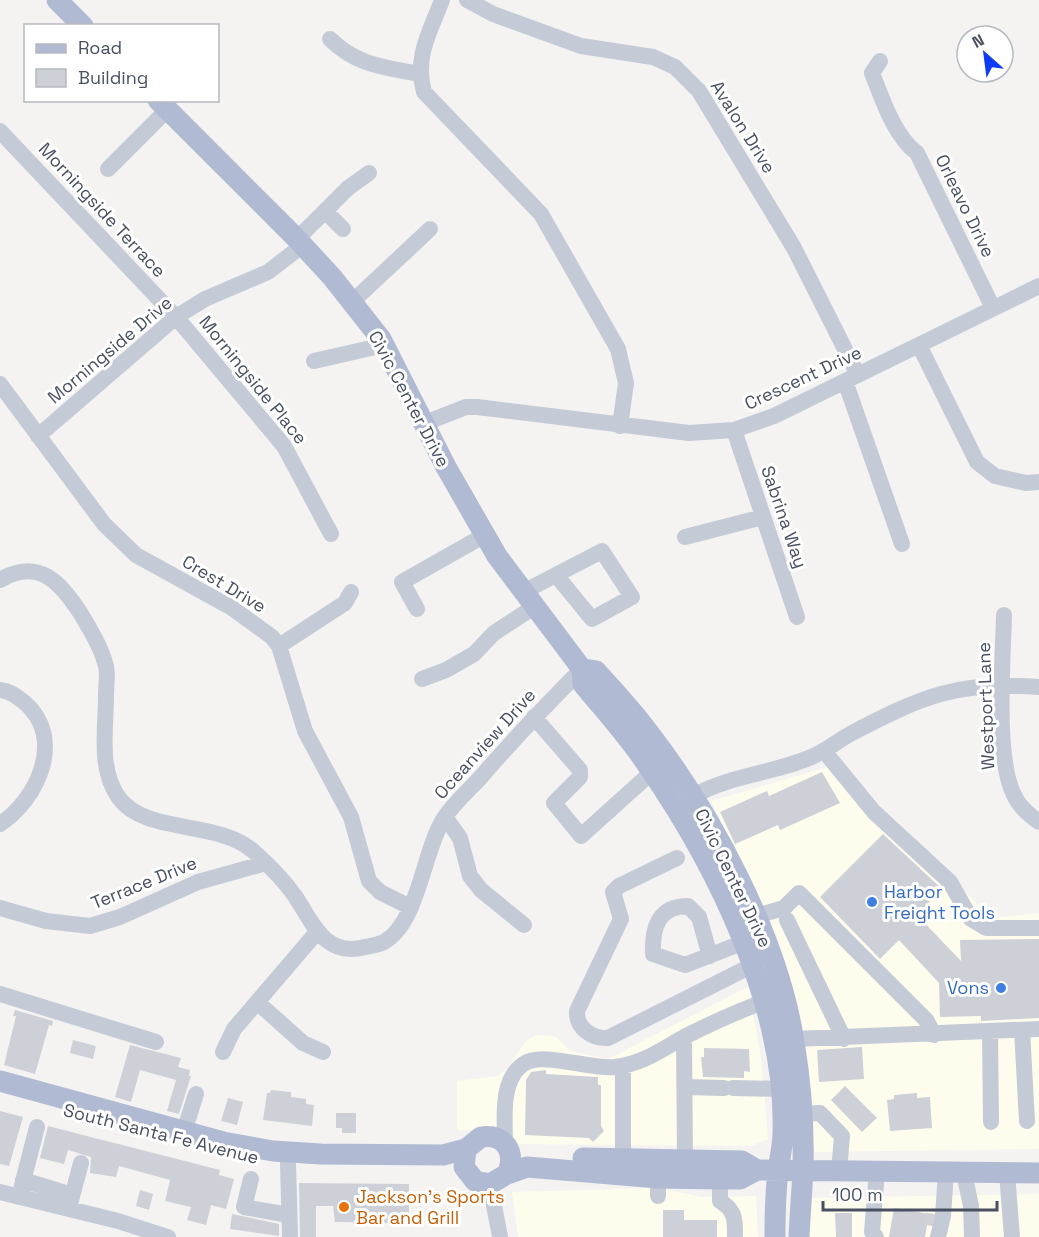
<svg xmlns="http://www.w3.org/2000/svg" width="1039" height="1237" font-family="'Space Grotesk',sans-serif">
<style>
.commercial{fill:#fefded}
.building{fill:#ced0d8}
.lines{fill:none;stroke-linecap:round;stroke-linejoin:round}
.minor-tunnel{stroke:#d2d2d5;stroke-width:16;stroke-dasharray:16 8;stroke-linecap:butt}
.minor{stroke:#c5cad7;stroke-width:16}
.major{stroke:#b0bad2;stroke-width:21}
.shop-dot{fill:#3f7fe0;stroke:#fff;stroke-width:2}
.food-dot{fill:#e8710a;stroke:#fff;stroke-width:2}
.labels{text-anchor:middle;stroke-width:6;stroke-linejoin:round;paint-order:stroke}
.street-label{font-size:18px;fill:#485061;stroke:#fff}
.shop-label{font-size:18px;fill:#366cbe;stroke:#fff;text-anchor:start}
.food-label{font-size:18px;fill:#c56008;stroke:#fff;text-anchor:start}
</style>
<rect width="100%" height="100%" fill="#f4f3f2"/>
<!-- commercial -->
<path class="commercial" d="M838,764L991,918L1039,913V1149L814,1152L795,996L749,883L711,801Z
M748,987L761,1057L768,1139L751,1146L519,1144L510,1138L486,1130H457V1081L498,1076L509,1067L525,1042L536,1035L555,1036L570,1051L608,1059Z
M657,1188L702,1197L756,1196L758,1237H518L512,1192Z
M1039,1194V1237H807L808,1198Z"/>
<!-- building -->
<path class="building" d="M822,772L840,803L780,830L778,825L735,844L720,812L767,791L769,796Z
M883,834L942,889L917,915L961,961L960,940L1039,939V1018L981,1021V1016L940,1017L939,983L899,940L880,959L820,897Z
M15,1010L53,1021L52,1026L49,1025L35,1074L4,1065L16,1016H13Z
M73,1040L96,1046L93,1059L70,1053Z
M130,1045L181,1058L178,1067L190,1070L189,1076H191L179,1114L167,1111L176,1080L140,1070L131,1102L115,1097Z
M862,1047L864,1079L819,1082L817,1050Z
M704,1048L749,1049L750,1072L744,1071V1078L703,1077L701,1057H704Z
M546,1070V1074L598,1077V1085H601V1126L604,1131L593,1142L589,1138L525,1135L526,1080L531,1072Z
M845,1086L877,1118L862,1132L831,1100Z
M271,1090L291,1092V1097L306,1099V1104L314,1105L312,1126L263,1120L267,1093H270Z
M917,1093V1098L930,1097L932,1128L890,1131L887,1100L894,1099V1095Z
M228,1098L243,1102L237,1125L221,1121Z
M0,1111L23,1117L9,1166L0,1164Z
M336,1113H356V1133H342V1128H336Z
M48,1126L220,1170L219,1175L234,1179L226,1209L211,1205L206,1225L187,1220L191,1207L165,1201L170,1180L119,1166L116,1177L90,1173L91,1157L68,1150L64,1164L40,1158Z
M299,1183L409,1184V1223L335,1222L333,1206H316V1237H300Z
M140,1190L153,1194L149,1210L136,1206Z
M894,1208L929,1214L925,1237H889Z
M663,1210H684V1220H717V1237H663Z
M835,1213H852V1237H836Z
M232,1214L279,1224V1236L230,1229Z"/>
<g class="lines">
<!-- minor-tunnel -->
<path class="minor-tunnel" d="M932,1226L934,1214"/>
<!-- minor -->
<path class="minor" d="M442,0C430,32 414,57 424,92L541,214L618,349L626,383L620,426
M467,0L493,14L581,46L653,57L675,67L699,91L794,248L858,375
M330,39C356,65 384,67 419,74
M880,61L872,73C882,98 894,136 917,153L993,308
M0,131L176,317L284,446L331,534
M108,169L167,110
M325,211L343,229
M297,239L348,188L369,173
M352,302L430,229
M919,345L977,462L995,476L1026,483L1039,482
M314,361L384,345
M845,381L902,544
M0,384L104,524L136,555L232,608L272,637L279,646L305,731L351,817L369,881L380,892L410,907
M425,423L466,407H477L689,433L734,430L774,416L1039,286
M734,430L797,617
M38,436L176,317L205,299L268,272L303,245
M685,537L763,517
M0,580C39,557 61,583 81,614C91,631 101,647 106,666C108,675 106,686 106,695C106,730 98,769 119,798C145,834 216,820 252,850C268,864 283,879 295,896C313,923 325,958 365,947C371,946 378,945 384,942C419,922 423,851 444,818C454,803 468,791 480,778C513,740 547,704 582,669
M523,592L602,551L632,597L592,619L556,575
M417,609L402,582L485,535
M1004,615C1003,659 995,758 1014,795C1019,806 1029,815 1039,822
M279,646L345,603L351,592
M422,679L446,670L474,654L494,633L534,607
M0,690C10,691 16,696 24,702C66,738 38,799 0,824
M534,717L580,770V777L554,803L581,836L652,772
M824,751L874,812L950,882L971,919L986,928H1039
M693,796C731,775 770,774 809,758C825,752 837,741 852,733C923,696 957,681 1039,687
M445,817L460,838L470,876L481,890L524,925
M677,858L619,886L613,892L621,919L577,1011C576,1028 592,1039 608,1038L751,966
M0,908L46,921L90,926L120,917L198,882L266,863
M756,916L784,908L799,893L927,1021L934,1035
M787,920L844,1039
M710,956L699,917L688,906C658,906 652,928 653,954L685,965L742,943
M0,994L156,1042
M257,1002L303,1043L323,1052
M1022,1030L1027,1121
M990,1032L991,1122
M684,1037L685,1161
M794,1039L1039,1029
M223,1052L234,1029L317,932
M685,1087L724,1088
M733,1088L781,1089
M800,1114L820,1113L842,1136L839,1171
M184,1132L196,1094
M505,1143C505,1119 500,1082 522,1065C541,1050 589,1070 615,1067C643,1064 662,1049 686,1036C712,1023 738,1011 766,1001
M623,1159V1066
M288,1163L290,1237
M964,1173L971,1206L972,1237
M1007,1173L1012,1237
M658,1178V1196
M251,1179L244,1207L289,1215
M720,1179V1201C736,1211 735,1220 735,1237
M23,1180L72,1195
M490,1184L500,1237
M0,1192L118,1221L168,1237
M19,1197L37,1127
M70,1204L81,1163
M876,1237L872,1232L877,1172
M938,1237L943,1216L946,1172"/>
<!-- major -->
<path class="major" d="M57,0L83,26
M158,100L297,239L332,277L381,339L446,467L497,556L582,669L583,684C605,711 629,737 648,766C718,867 787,1008 783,1133C783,1146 779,1160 778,1173C775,1195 775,1216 775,1237
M582,669L596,671C614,691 633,711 649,733C713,816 778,938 794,1042C801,1083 804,1128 803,1169C802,1192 800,1214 799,1237
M0,1081L223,1142L273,1151L321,1154L443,1155L466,1149L481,1137C505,1133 517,1153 507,1174L490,1184L475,1181L464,1167L466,1149
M583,1158L742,1161L757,1170
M507,1174L527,1167L658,1178L720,1179H740L757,1170L1039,1173"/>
</g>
<!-- markers -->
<g class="shop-dot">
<circle cx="872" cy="902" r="6"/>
<circle cx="1001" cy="988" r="6"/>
</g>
<circle class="food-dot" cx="344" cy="1207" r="6"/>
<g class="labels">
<!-- street labels -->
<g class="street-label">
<text transform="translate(743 127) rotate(58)" y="6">Avalon Drive</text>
<text transform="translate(965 206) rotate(64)" y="6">Orleavo Drive</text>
<text transform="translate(102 210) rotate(47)" y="6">Morningside Terrace</text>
<text transform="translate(110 350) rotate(-40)" y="6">Morningside Drive</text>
<text transform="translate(803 378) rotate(-25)" y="6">Crescent Drive</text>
<text transform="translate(253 380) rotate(51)" y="6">Morningside Place</text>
<text transform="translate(409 399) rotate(62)" y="6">Civic Center Drive</text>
<text transform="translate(784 517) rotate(71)" y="6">Sabrina Way</text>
<text transform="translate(224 584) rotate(31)" y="6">Crest Drive</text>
<text transform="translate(986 706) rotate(-92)" y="6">Westport Lane</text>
<text transform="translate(485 744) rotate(-48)" y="6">Oceanview Drive</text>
<text transform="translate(733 878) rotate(64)" y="6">Civic Center Drive</text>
<text transform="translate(144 883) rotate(-22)" y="6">Terrace Drive</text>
<text transform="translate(161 1134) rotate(14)" y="6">South Santa Fe Avenue</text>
</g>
<!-- shop labels -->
<g class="shop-label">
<text x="884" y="898">Harbor<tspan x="884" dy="21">Freight Tools</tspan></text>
<text x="989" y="994" text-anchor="end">Vons</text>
</g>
<!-- food labels -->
<g class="food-label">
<text x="356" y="1203">Jackson's Sports<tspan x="356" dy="21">Bar and Grill</tspan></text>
</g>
</g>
<!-- legend -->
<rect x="24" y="24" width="195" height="78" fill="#ffffff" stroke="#b6b9c0" stroke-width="1.5"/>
<rect x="36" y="44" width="30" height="9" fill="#b0bad2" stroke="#b6b9c0" stroke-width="1.5"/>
<text x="78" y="54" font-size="18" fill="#485061">Road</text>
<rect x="36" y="69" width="30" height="18" fill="#ced0d8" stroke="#b6b9c0" stroke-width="1.5"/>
<text x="78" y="84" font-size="18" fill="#485061">Building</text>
<!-- north arrow -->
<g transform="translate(985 54) rotate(332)"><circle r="28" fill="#ffffff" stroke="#b6b9c0" stroke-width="1.5"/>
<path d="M0-4.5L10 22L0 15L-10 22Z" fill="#0d3cf4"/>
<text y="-9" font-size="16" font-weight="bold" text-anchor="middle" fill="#485061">N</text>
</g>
<!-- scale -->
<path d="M823 1201v9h174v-9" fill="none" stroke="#485061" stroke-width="3"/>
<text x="832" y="1201" font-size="18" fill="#485061" stroke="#ffffff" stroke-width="4.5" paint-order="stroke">100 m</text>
</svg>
